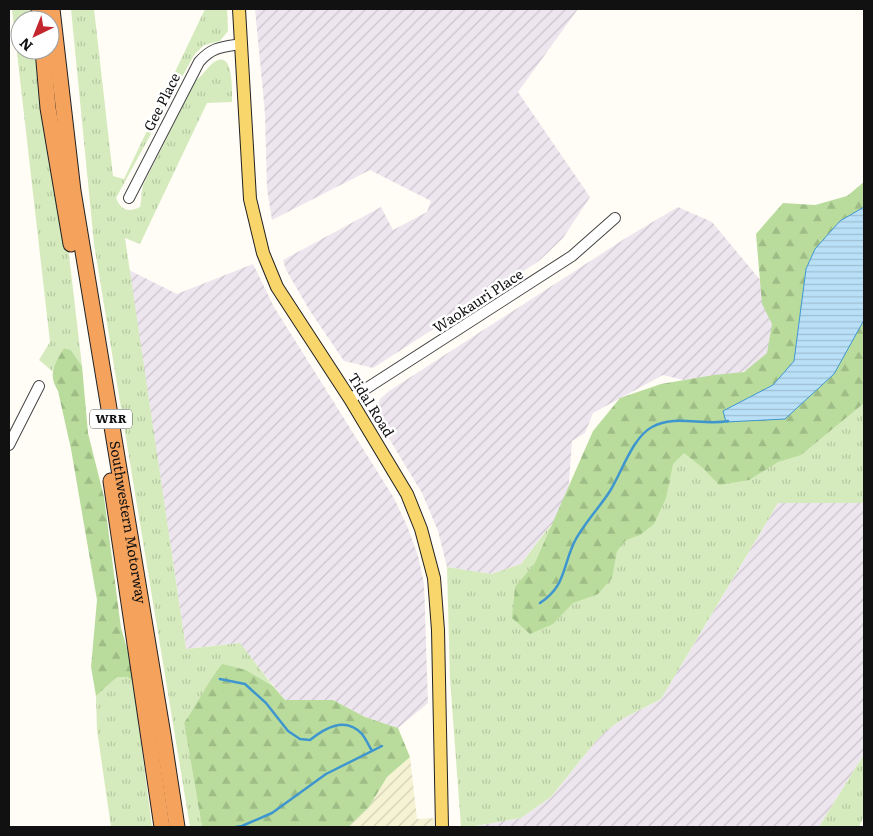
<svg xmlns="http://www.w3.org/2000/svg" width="873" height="836" font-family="Literata,serif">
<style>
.industrial{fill:url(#industrial-furrows)}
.farmland{fill:url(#farmland-furrows)}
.grass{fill:url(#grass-tufts)}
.forest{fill:url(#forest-firs)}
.water{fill:url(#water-rules);stroke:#3f96cf}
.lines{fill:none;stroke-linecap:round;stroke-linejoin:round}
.stream{stroke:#3f96cf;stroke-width:2.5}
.minor-casing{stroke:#444;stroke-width:12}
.major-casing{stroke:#222;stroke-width:14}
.highway-casing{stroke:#222;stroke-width:17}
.minor{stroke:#fff;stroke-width:10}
.major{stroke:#f9d66b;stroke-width:12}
.highway{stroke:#f5a25d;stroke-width:15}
.labels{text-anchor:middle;stroke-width:5;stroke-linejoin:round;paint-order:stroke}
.shield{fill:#fff;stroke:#585858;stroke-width:1}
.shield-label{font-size:12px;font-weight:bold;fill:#111}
.street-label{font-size:14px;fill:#111;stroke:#fff}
</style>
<defs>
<pattern id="industrial-furrows" width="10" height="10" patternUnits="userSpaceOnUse" patternTransform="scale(1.25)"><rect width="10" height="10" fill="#eee6ef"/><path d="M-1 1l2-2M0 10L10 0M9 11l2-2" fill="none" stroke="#cbc4cc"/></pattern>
<pattern id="farmland-furrows" width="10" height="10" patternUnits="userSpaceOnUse" patternTransform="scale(1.25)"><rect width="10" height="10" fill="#f6f3d4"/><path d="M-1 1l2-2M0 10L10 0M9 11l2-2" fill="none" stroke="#d2cfb5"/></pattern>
<pattern id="grass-tufts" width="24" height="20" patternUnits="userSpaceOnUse" patternTransform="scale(1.25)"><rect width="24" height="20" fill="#d5ebbd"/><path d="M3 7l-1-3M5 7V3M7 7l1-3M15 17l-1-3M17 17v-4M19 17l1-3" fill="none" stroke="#b6c8a1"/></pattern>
<pattern id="forest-firs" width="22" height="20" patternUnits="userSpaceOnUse" patternTransform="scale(1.25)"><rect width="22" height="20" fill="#b9dc9c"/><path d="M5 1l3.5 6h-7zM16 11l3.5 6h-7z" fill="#9ebc85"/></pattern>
<pattern id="water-rules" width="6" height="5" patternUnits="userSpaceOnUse" patternTransform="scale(1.25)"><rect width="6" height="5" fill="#b9e0f7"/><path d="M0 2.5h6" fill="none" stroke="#9ebfd3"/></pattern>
</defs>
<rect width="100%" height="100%" fill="#fffdf5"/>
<!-- industrial -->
<path class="industrial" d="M255,9H578L518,92L590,197L563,238L539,261L373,368L344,361L310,311L286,270L283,260L381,207L393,230L427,212L431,201L370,170L272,220L267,189L265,114Z
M678,207L712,222L781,305L782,355L708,386L663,375L593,413L585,433L572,441L567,510L548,528L521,564L491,574L447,567L438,531L422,493L377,419V409L380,399L389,391L629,236Z
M253,264L274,307L394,498L408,528L418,556L424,583L428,703L398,728L365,717L333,700H285L239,643L186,649L129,270L177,294Z
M778,503H864V754L819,827H469L521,818L551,797L596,741L606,731L624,718L661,699Z"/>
<!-- farmland -->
<path class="farmland" d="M410,757L417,819L434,818V827H348L369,807L387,777Z"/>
<!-- grass -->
<path class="grass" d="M12,9H40L41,20H20V50H45L82,366L71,350L64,348L52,371L39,360L50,342Z
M71,9H94L113,176L124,179L205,9H227L228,31L220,41L204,45L194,55L116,198C121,210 128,213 140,207C142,199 141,193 143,185L196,80C204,75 208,65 216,61C234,51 232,92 232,102L207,103L140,244L125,238L186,649L240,643L273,686L246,670L196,705L184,723L202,827H190L94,244Z
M864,322V503H778L661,699L624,718L606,731L596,741L551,797L521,818L469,827H461L450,679L447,567L491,574L521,564L546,531L567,510Z
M117,677H127L133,681L152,827H111L97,730L96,696Z
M864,754V816L859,827H819Z"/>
<!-- forest -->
<path class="forest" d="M864,182V207L840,221L815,249L806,269L794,361L773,385L723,411L834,374L864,320V403L801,455L778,462L749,480L719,485L703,468L684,453L673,464L666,498L654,524L640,535L626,540L617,551L612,578L598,594L573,603L553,624L530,634L512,618L515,587L535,563L593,431L620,398L661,384L714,375L744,372L767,353L772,324L762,304L756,234L783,203L815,205L847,196Z
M64,348L71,350L82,366L88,433L104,497L121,628L133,669V681L127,677H117L96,696L91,667L97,600L71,449L58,391C47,373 55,364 64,348Z
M222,664L246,670L273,686L285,700H333L365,717L398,728L410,757L387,777L369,807L348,827H202L184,723C198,703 207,683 222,664Z"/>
<!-- water -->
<path class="water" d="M864,207V320L834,374L785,419L726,422L723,411L773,385L794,361L806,269L815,249L840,221Z"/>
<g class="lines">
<!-- stream -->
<path class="stream" d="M540,603C565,586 562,570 573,545C580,528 600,507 610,491C622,472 632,438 652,427C675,414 703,426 728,421
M220,679L245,684L266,703L288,731L300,739L310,740C325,728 345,716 362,734C366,739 369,746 372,751
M236,827L242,826L272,813L326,774L382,746"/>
<!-- minor casing -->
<g class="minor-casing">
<path id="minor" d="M129,198L199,62C212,47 222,47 241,44
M350,399L572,256L615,218
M9,445L39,386"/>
</g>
<!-- major casing -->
<g class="major-casing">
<path id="major" d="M239,9L250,199L263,253L277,287L350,399L407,494L421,529L434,578L438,630L442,827"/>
</g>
<!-- highway casing -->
<g class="highway-casing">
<g id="highway">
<path d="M39,9L40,20"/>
<path id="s1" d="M52,9L73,191L163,735L177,827"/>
<path d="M43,50L48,108L71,244"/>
<path d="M111,481L162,827"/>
</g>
</g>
<!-- minor -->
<use href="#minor" class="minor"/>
<!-- major -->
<use href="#major" class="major"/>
<!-- highway -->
<use href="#highway" class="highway"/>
</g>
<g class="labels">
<!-- shield labels -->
<rect class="shield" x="90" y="409.5" width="42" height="19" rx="4"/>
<g class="shield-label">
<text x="111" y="423">WRR</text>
</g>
<!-- street labels -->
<g class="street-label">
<text transform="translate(162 102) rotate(-63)" y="5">Gee Place</text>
<text transform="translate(478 301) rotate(-33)" y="5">Waokauri Place</text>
<text transform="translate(371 405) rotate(58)" y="5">Tidal Road</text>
<text dy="5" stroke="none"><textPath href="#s1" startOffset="519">Southwestern Motorway</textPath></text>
</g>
</g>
<!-- border -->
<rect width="873" height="836" fill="none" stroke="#111111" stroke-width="20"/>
<!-- north arrow -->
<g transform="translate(35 35) rotate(223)"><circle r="24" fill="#ffffff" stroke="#a0a0a0"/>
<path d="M0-4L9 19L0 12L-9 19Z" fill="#c4262e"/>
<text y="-8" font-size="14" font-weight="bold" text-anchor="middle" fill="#111111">N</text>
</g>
</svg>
